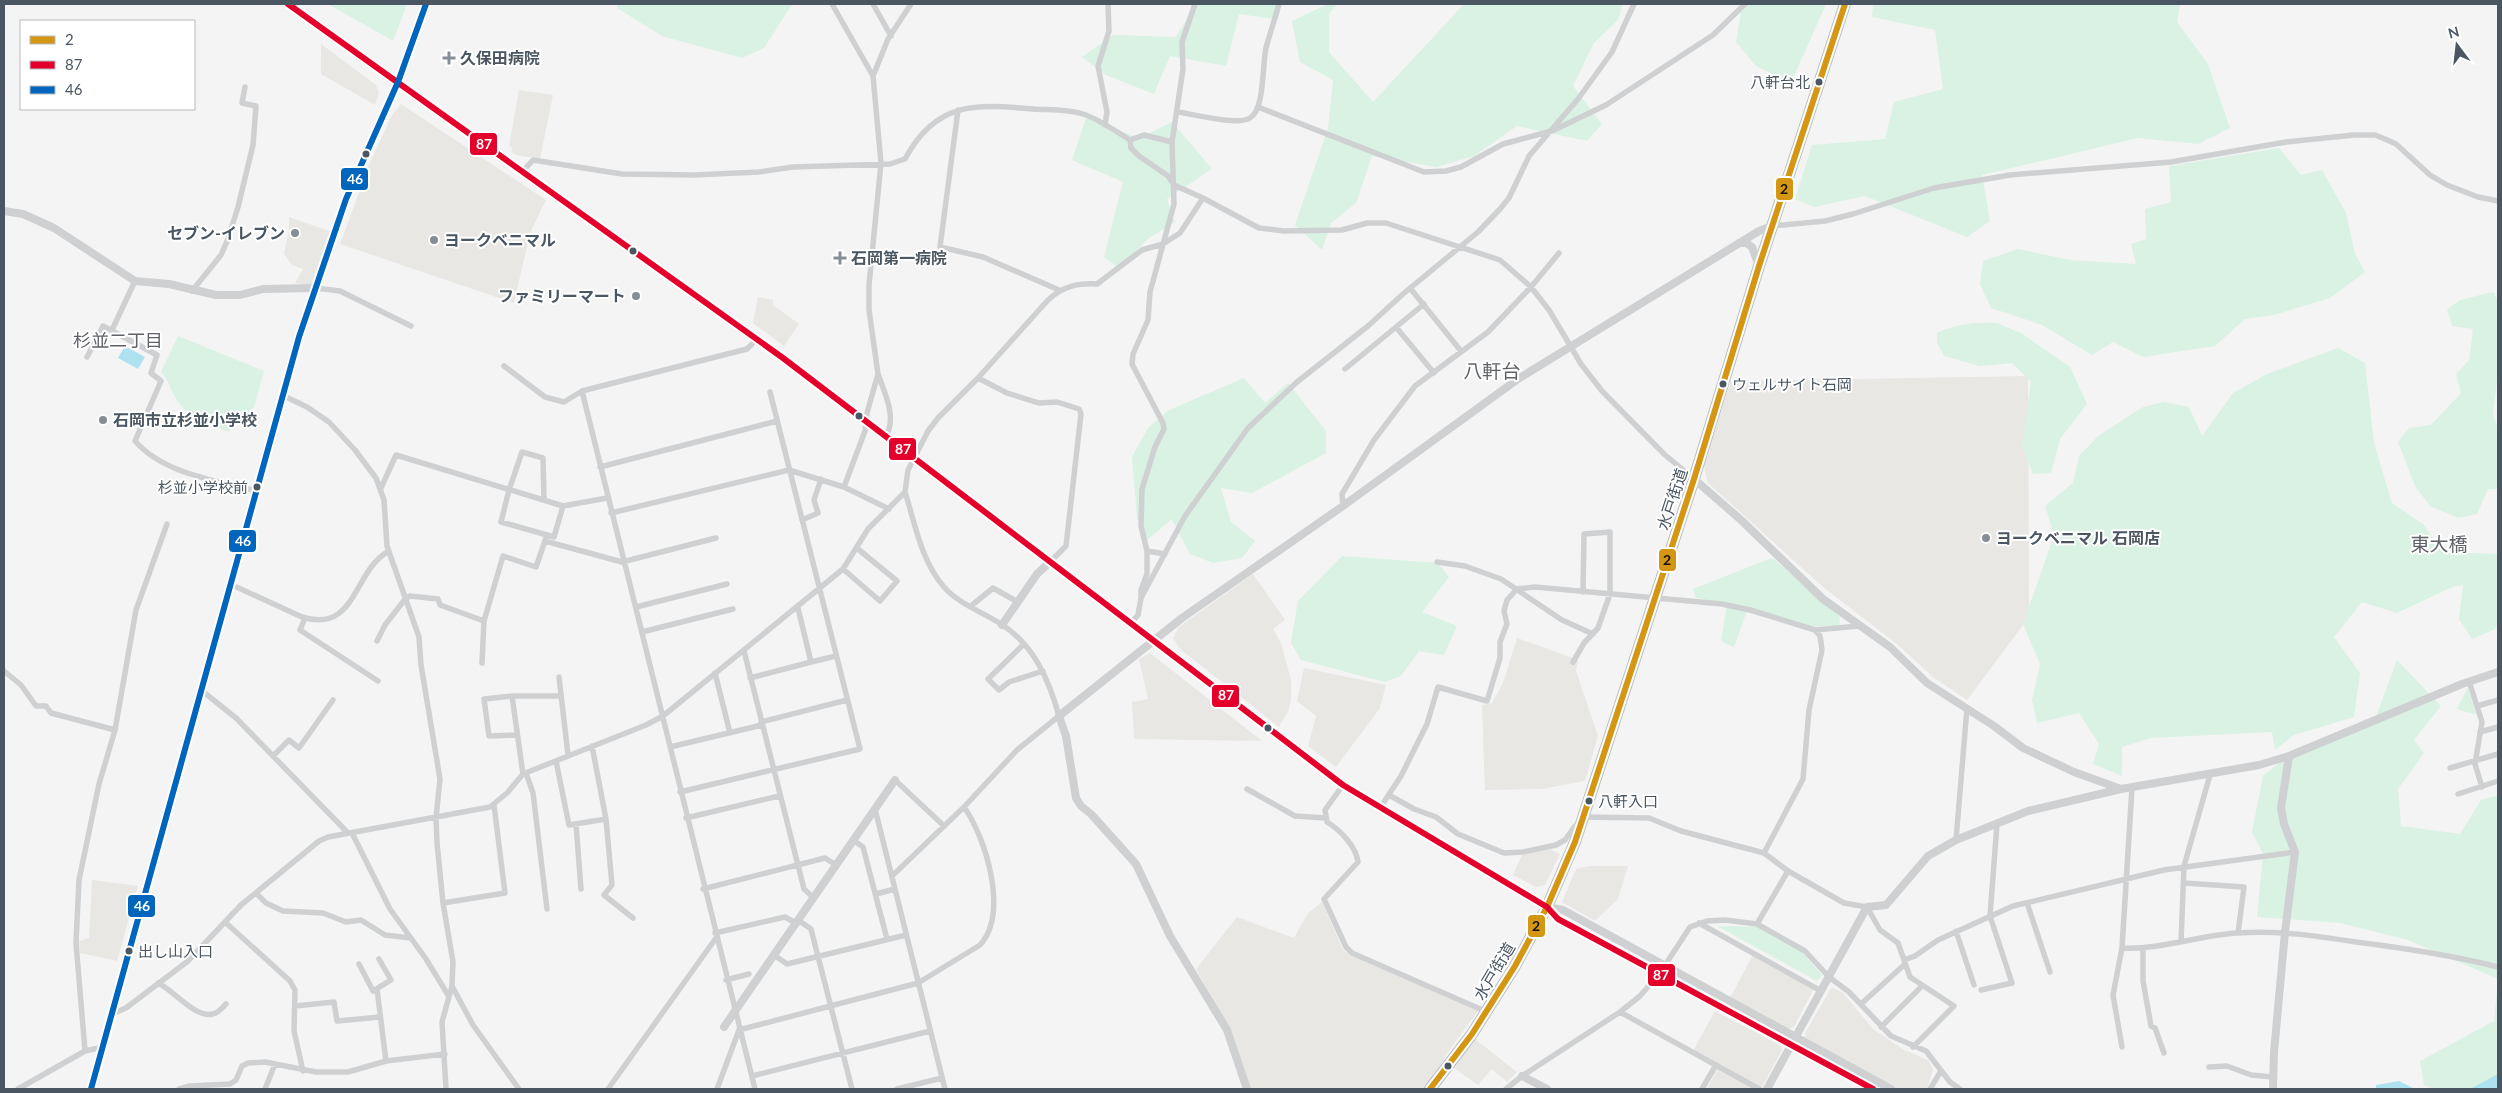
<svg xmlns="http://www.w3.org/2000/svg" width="2502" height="1093" font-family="Lato,'Noto Sans JP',sans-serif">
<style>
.commercial{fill:#e8e7e3}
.green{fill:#d9f2e3}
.water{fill:#aee2f0}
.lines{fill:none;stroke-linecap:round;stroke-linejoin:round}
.trunk-casing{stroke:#b9bec3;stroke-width:12}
.minor{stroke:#ced0d2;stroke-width:5.5}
.tertiary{stroke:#ced0d2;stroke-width:8}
.primary{stroke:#caced1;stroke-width:9}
.trunk{stroke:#c4c9cd;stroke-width:10}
.bus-1-casing{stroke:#fff;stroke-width:10}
.bus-2-casing{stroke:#fff;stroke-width:10}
.bus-3-casing{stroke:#fff;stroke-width:10}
.bus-1{stroke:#d49613;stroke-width:6}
.bus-2{stroke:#e4002b;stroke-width:6}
.bus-3{stroke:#0065bd;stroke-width:6}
.poi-dot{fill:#868d94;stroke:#fff;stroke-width:2}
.bus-dot{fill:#4a5661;stroke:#fff;stroke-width:2}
.labels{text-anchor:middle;stroke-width:4;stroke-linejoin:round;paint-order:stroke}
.bus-label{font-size:15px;fill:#4a5661;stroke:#fff;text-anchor:start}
.poi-label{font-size:16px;font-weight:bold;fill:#4a5661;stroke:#fff;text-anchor:start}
.street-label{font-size:16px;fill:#4a5661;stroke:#fff}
.neighbourhood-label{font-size:18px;fill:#5f6368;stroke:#fff}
.quarter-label{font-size:19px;fill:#5f6368;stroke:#fff}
.line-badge{stroke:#fff;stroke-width:2}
.badge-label{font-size:14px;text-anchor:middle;font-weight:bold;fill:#fff}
.pale-badge-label{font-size:14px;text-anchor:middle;font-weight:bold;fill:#111}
</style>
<rect width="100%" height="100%" fill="#f4f4f4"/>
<!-- commercial -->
<path class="commercial" d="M321,44L376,85L379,93L375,105L321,74Z
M519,90L553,95L540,159L516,155L511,151L513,148L509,146Z
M401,104L546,200L530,233L514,303L340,244L369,165L392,115Z
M289,217L332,232L313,285L295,283L303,269L292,265L284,254L289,230Z
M758,297L773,300V305L799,324L784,346L753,323Z
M2028,376L2029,617L1967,700L1933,677L1897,644L1823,587L1708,483L1704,466L1731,381Z
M1253,574L1285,620L1273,629L1281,643L1291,680V700L1288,712L1279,727L1180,649L1173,638L1179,627Z
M1517,638L1578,660L1576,671L1598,736L1585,781L1542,789L1485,790L1482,705L1492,703L1503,683Z
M1150,653L1262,741L1134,739L1132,702L1148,699L1139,659Z
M1304,668L1386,685L1380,708L1336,767L1308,746L1316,716L1297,701Z
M1550,849L1560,854L1545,885L1536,887L1513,875L1523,853Z
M1590,866H1628L1618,899L1595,921L1562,902L1576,869Z
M92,880L138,886L117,961L80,953L79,941L89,938Z
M1322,902L1343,950L1352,956L1478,1011L1448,1052L1439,1069L1422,1089H1251L1231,1033L1196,969L1237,917L1294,938L1308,913Z
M1753,955L1813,990L1794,1027L1787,1029L1730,998Z
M1832,987L1843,993L1873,1029L1904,1050L1928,1060L1933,1069L1927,1089H1897L1806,1038L1805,1033Z
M1715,1011L1780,1045L1782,1050L1761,1089H1707L1719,1066L1693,1051Z
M1475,1039L1517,1072L1507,1082L1492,1069L1478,1085L1454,1068Z"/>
<!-- green -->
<path class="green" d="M328,4H407L393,41Z
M617,4H796L791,6L764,48L742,58L662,36L617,8Z
M1196,4H1277L1273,19L1239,14L1226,66L1170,56L1154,94L1106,75L1082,57L1113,35L1176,37Z
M1328,4H1338L1329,14V52L1373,102L1464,4H1623L1618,20L1594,43L1573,86L1602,124L1587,141L1517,126L1474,156L1436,167L1372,156L1356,203L1331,223L1322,250L1295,225L1328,128L1333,80L1300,62L1292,21Z
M1746,4H1826L1791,83L1756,66L1736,42L1741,12Z
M1873,4H2180L2177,22L2208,64L2230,128L2198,144L2138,138L1982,175L1990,221L1967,237L1865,196L1814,207L1795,199L1812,145L1885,139L1894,102L1943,89L1935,30L1872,17Z
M1086,118L1139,138L1172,122L1212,169L1167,199L1175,222L1149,238L1118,268L1104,257L1123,182L1072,160Z
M2279,148L2301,175L2322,170L2346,213L2355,254L2365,272L2330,298L2274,315L2245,319L2215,346L2143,357L2113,342L2092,355L2042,325L1991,308L1980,284L1983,261L2018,249L2070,260L2136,264L2131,244L2146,239L2145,209L2171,202L2169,166Z
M2493,292L2498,301V372L2493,414L2498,429V489H2488L2477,514L2458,518L2430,506L2415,486L2398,442L2409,428L2431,425L2461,393L2456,374L2469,360L2473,329L2452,326L2447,309L2460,300Z
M1996,323L2021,333L2070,367L2087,404L2060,439L2051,473L2033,474L2022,446L2031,382L2012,363L1980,366L1944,356L1937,343V333C1956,324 1975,322 1996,323Z
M178,336L264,371L254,407L228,432C212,424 190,418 178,402C171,393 170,381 161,372Z
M2338,348L2365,363L2374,443L2392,503L2423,524L2443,552L2498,554V622L2495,629L2472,639L2459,619L2463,585L2452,587L2397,613L2362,602L2334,637L2360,673L2354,717L2294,735L2275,750L2272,732L2151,738L2122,747V776L2093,764L2099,744L2079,713L2037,723L2032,700L2040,664L2023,624L2054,535L2045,506L2073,483L2079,456L2098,436L2143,407L2163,402L2189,407L2202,436L2233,393L2267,374Z
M1244,378L1265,403L1288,383L1326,431V453L1252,493L1221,488L1231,522L1255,541L1242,558L1213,563L1190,554L1172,519L1146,541L1137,518L1132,457L1148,428L1169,410Z
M1342,556L1438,563L1449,577L1422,612L1457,626L1444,655L1419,651L1401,676L1385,682L1301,660L1291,643L1298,601Z
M1769,559H1774L1840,617L1839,625L1806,627L1748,608L1734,647L1721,641L1727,604L1696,598L1693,589Z
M2397,660L2441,706L2414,740L2424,753L2398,789L2401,826L2460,834L2481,800L2498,795V979L2408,940L2340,923L2257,917L2263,854L2252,832L2263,776L2297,748L2374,722Z
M2468,687L2476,715L2457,709Z
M1717,926L1759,927L1800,950L1822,975L1817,981Z
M2498,982V1083C2481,1092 2441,1093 2424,1085L2420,1061L2494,1021Z"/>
<!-- water -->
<path class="water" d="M125,346L145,357L138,369L118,358Z
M2498,1074V1089H2470Z
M2399,1081L2415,1089H2376V1085Z"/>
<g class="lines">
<!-- trunk casing -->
<g class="trunk-casing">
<path id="trunk" d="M1430,1089L1472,1034L1515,966L1547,907L1575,842L1694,479L1759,266L1845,4"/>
</g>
<!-- minor -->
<path class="minor" d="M832,4L873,76L881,163L869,285V310L878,374L867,413L865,431L844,487
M873,4L891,36
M873,76L888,39L911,4
M1258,107L1424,172L1446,171L1461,167L1503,144L1552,131L1606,105L1713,35L1745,4
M958,110L940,247L983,257L1059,290
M1178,112C1192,114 1238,126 1250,118C1265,109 1262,65 1266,48C1270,33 1275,19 1279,4
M1105,125L1107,112L1098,66L1109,31L1108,4
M1130,140L1131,148L1139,156L1168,176L1174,185L1203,198
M1172,142L1183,69L1182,42L1195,4
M522,172L533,160L622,174L694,175L759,172L793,167L890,164L905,159C936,101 975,104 1033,109C1048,110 1068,109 1083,114C1099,119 1115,131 1130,140L1144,135L1172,142L1174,204L1150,292L1148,320L1133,354L1132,364L1163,423L1164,429L1155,447L1142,489L1141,526L1147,551V574L1141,590V598
M1772,226L1825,221L1853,214L1934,188L2010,175L2171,162L2286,142L2354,135H2375L2385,139L2396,144L2430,175L2447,185L2478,197L2498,201
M315,288L340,291L411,326
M1410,288L1461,351
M192,291L221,255L228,239L238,207L253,145L256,106L242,103L245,87
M1396,327L1434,373
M112,330L135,281
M87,357L103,326L157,355L151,373L161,381L135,441C164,474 215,480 256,491
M504,366L545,397L564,402L582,391L747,349L757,339
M1345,369L1424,304
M878,374C885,394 897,417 886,436
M978,378L1007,393L1039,403L1057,402L1079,409L1081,414L1066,546L1050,562
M582,391C639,624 696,857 755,1089
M282,395L307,407L329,422L355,450L376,478L384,500L387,546L419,637L421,665L440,779L436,818L437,843L443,903L453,962L452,986L442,1022L446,1089
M600,467L777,421
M381,488L396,455L563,506L607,498
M544,500L543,458L522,452L509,490L501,522L554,537L563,506
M1343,506L1342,494L1374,440L1415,386L1488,332L1531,287L1559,253
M611,513L789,470L844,487L889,509
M802,520L818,513L814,500L821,479
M545,541L622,562L716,538
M1147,551L1165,554
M1437,562L1465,566L1501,579L1562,620L1593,634
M843,569L880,601L897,581L858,549
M230,584L302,617C357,634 353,570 389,551
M971,606L993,588L1016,601
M636,607L727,584
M305,618L300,630L378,681
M1131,623L1138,615L1141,598L1185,516L1248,428L1297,382L1368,326L1403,294L1478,232L1500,209L1509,198L1529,156L1578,99L1612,52L1634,4
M642,632L733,609
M377,641L385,625L406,598L410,596L438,599L440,605L484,621
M1024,644L988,679L999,690L1009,682L1043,671
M744,651L804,889L814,898
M811,662L836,656
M1573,662L1584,643L1598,628L1610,594V532L1584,534L1583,592
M482,663L484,621L503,556L536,567L547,535
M4,671L21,685L36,706H46L51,713L115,730
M715,673L730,733
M559,677L568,755
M750,678L811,662L798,608
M2469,681L2482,722L2475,764L2482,787
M201,690L236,718L348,833
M512,696L523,774
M2477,706L2498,700
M761,722L847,700
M2480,732L2498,727
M516,735L489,736L484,699L512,696H561
M670,747L762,725
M273,756L289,740L299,748L333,700
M556,761L569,825L606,819L592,746
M2450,768L2498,754
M526,773L533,793L547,909
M895,780L944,826
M1343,785L1325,810L1327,822C1340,830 1356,846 1358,862L1324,899L1346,947L1352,953L1487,1012
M1247,789L1295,816L1326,818
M680,792L860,749L770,392
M2458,794L2498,781
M1389,795L1414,809L1436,817L1458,834L1504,853L1523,852L1556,845L1565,840L1575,826H1581
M1380,808L1401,776L1427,724L1438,687L1487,701L1500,658V642L1507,624L1504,611L1507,600L1517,589L1535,587L1722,604L1750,610L1815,630L1859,626
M875,809L945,1089
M1584,817L1649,818L1681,831L1764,853L1788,871L1844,903L1867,907L1880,930L1898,943L1910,977L1954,1006L1913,1047
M686,818L779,796
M606,819L612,885L604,895L633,918
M576,824L581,889
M352,833L390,909L426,959L448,995
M853,840L863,847L887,939
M1956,840L1967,708
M1764,853L1803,779L1809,710L1822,650L1820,636L1815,630
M892,876L964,807L1017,750L1059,716C1049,680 1034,645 1001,624C982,612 959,604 944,587C921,561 915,523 905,492
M2184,883L2244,887L2238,933
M703,889L825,858L836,865
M256,893L266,903L283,911L323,913L346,922L361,920L385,935L411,938
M876,894L895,889
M443,903L505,893L494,805
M2027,903L2050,972
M798,920L811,929L852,1089
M225,922L290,981L295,990L294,1031L303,1071
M1699,923L1821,991
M1757,924L1788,871
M1956,931L1974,985
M715,933L785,917L796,923
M2181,942L2184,866L2210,775
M2122,948C2161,950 2199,935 2238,933C2278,930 2317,936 2356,942C2404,948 2451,955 2498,967
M2143,949V981L2151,1026L2155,1028L2164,1053
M774,955L787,964L906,935
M1904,960L1915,956L1938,940L2013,906L2164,870L2295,852
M359,964L373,991L391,980L379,959
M726,980L749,974
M158,983C172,989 196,1019 213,1014C218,1013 222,1008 226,1004
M452,986L473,1025L519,1089
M377,989L386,1061
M1981,990L2012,983L1990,916L1997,824
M1861,1004L1905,964
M295,1006L334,1002L337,1021L380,1017
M1620,1012L1759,1089
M112,1014L126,1008L188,961L241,905L319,841L328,837L490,807L507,793L523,774L646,725L663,716L843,569L868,529L905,492L908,470L928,431L938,418L978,378L1048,300C1063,286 1078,283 1097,284L1142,250L1163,244L1180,233L1203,198L1259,228L1284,231L1342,230L1367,223H1386L1500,260L1531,287L1549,310L1581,364L1602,391L1664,454L1694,479
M1881,1027L1922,986
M2122,1047L2113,995L2122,948L2132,788
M85,1051L76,943L79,880L99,784L115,730L136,610L167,524
M2209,1067L2227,1066L2251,1075L2273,1077
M752,1076L930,1031
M18,1089L85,1051L103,1047
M179,1089L190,1086L230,1084L236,1080L242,1066L248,1063L265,1062L316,1072H348L386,1061L445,1054
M265,1089L275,1064
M608,1089L716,938
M717,1089L739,1030L918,983L980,945C1009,913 986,838 964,807
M897,1089L942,1078
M1506,1089L1522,1076L1620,1012L1640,996L1660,973L1690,927L1707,921L1725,920L1757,924L1805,951L1829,977L1849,992L1891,1036L1926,1051L1950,1082L1960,1089
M1702,1089L1716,1065
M1930,1089L1941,1071"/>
<!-- tertiary -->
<path class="tertiary" d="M4,211L23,214L54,228L135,281L169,284L216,295H240L263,289L315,288
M1739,243H1746L1752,247L1759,266
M1694,479L1741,520L1823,599L1890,647L1927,683L1994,726L2023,748L2074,772L2121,789
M1002,625L1037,574L1050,562
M1547,907L1563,910L1891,1089
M1547,907L1558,919L1873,1089
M724,1027L895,780
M1522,1076L1547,1089
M1247,1089L1227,1030L1170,936L1136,864L1091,814L1081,806L1076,798L1066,736L1059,716L1182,618L1343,506L1518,379L1759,231L1772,226
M1767,1089L1867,907L1886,905L1928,856L1956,840L2028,811L2121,789L2259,765L2289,756L2462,684L2498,672
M2273,1089L2274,1052L2285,932L2295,852L2284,824L2281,808L2289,756"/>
<!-- primary -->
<path class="primary" d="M288,4L783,358L1343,785L1547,907
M91,1089L299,337L346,199L398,82L426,4"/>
<!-- trunk -->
<use href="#trunk" class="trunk"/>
<!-- bus-1 casing -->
<g class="bus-1-casing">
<path id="bus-1" d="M1430,1089L1472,1034L1515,966L1547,907L1575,842L1694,479L1759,266L1845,4"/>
</g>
<!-- bus-2 casing -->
<g class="bus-2-casing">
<path id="bus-2" d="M288,4L783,358L1343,785L1547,907L1558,919L1873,1089"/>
</g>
<!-- bus-3 casing -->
<g class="bus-3-casing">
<path id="bus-3" d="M91,1089L299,337L346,199L398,82L426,4"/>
</g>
<!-- bus-1 -->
<use href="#bus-1" class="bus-1"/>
<!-- bus-2 -->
<use href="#bus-2" class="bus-2"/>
<!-- bus-3 -->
<use href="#bus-3" class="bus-3"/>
</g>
<!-- markers -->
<g class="poi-dot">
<path d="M446.5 50.5h5v5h5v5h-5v5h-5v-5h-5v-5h5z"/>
<circle cx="295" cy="233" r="5"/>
<circle cx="434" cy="240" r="5"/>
<path d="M837.5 250.5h5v5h5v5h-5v5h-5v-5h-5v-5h5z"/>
<circle cx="636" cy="296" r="5"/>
<circle cx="103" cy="420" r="5"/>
<circle cx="1986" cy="538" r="5"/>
</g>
<g class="bus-dot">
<circle cx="1819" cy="82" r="4.5"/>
<circle cx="366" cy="154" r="4.5"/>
<circle cx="633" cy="251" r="4.5"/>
<circle cx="1723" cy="384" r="4.5"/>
<circle cx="859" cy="416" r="4.5"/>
<circle cx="257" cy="487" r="4.5"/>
<circle cx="1268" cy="728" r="4.5"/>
<circle cx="1589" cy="801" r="4.5"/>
<circle cx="129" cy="951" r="4.5"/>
<circle cx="1448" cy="1066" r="4.5"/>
</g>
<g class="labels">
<!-- bus labels -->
<g class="bus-label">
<text x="1810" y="88" text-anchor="end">八軒台北</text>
<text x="1732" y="390">ウェルサイト石岡</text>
<text x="248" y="493" text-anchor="end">杉並小学校前</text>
<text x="1598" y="807">八軒入口</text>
<text x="138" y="957">出し山入口</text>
</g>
<!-- poi labels -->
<g class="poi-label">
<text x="460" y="64">久保田病院</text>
<text x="285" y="239" text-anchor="end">セブン-イレブン</text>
<text x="444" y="246">ヨークベニマル</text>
<text x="851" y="264">石岡第一病院</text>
<text x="626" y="302" text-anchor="end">ファミリーマート</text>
<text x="113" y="426">石岡市立杉並小学校</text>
<text x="1996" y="544">ヨークベニマル 石岡店</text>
</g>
<!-- street labels -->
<g class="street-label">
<text transform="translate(1672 499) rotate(-72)" y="6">水戸街道</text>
<text transform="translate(1494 971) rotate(-59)" y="6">水戸街道</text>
</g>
<!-- neighbourhood labels -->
<g class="neighbourhood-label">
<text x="118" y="347">杉並二丁目</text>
</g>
<!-- quarter labels -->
<g class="quarter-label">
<text x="1492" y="378">八軒台</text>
<text x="2439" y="551">東大橋</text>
</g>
</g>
<g class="line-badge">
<rect x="469" y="132" width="29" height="24" rx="5" fill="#e4002b"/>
<rect x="340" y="167" width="29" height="24" rx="5" fill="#0065bd"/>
<rect x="1775" y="177" width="19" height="24" rx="5" fill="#d49613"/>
<rect x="888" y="437" width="29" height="24" rx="5" fill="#e4002b"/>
<rect x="228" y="529" width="29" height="24" rx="5" fill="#0065bd"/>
<rect x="1658" y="548" width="19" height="24" rx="5" fill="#d49613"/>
<rect x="1211" y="684" width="29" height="24" rx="5" fill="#e4002b"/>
<rect x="127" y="894" width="29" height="24" rx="5" fill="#0065bd"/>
<rect x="1527" y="914" width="19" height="24" rx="5" fill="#d49613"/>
<rect x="1647" y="963" width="29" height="24" rx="5" fill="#e4002b"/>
</g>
<g class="badge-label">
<text x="484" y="149">87</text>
<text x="355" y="184">46</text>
<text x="903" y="454">87</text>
<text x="243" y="546">46</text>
<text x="1226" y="700">87</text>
<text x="142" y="911">46</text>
<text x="1661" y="980">87</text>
</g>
<g class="pale-badge-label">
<text x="1784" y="194">2</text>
<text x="1667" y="565">2</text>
<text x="1536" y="931">2</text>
</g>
<!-- border -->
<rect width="2502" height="1093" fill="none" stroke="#4a5661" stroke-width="10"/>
<!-- legend -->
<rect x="20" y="20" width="175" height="90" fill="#ffffff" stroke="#b7bbc0"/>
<rect x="30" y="36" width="25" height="8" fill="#d49613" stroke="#b7bbc0"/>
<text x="65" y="45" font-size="15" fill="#4a5661">2</text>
<rect x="30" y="61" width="25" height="8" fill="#e4002b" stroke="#b7bbc0"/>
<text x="65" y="70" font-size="15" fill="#4a5661">87</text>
<rect x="30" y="86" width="25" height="8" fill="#0065bd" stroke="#b7bbc0"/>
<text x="65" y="95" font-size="15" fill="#4a5661">46</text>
<!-- north arrow -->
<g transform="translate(2457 45) rotate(345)" stroke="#ffffff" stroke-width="4" paint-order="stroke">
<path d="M0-4L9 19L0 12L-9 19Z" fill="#4a5661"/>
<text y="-8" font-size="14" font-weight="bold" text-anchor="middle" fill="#4a5661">N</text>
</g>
</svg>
